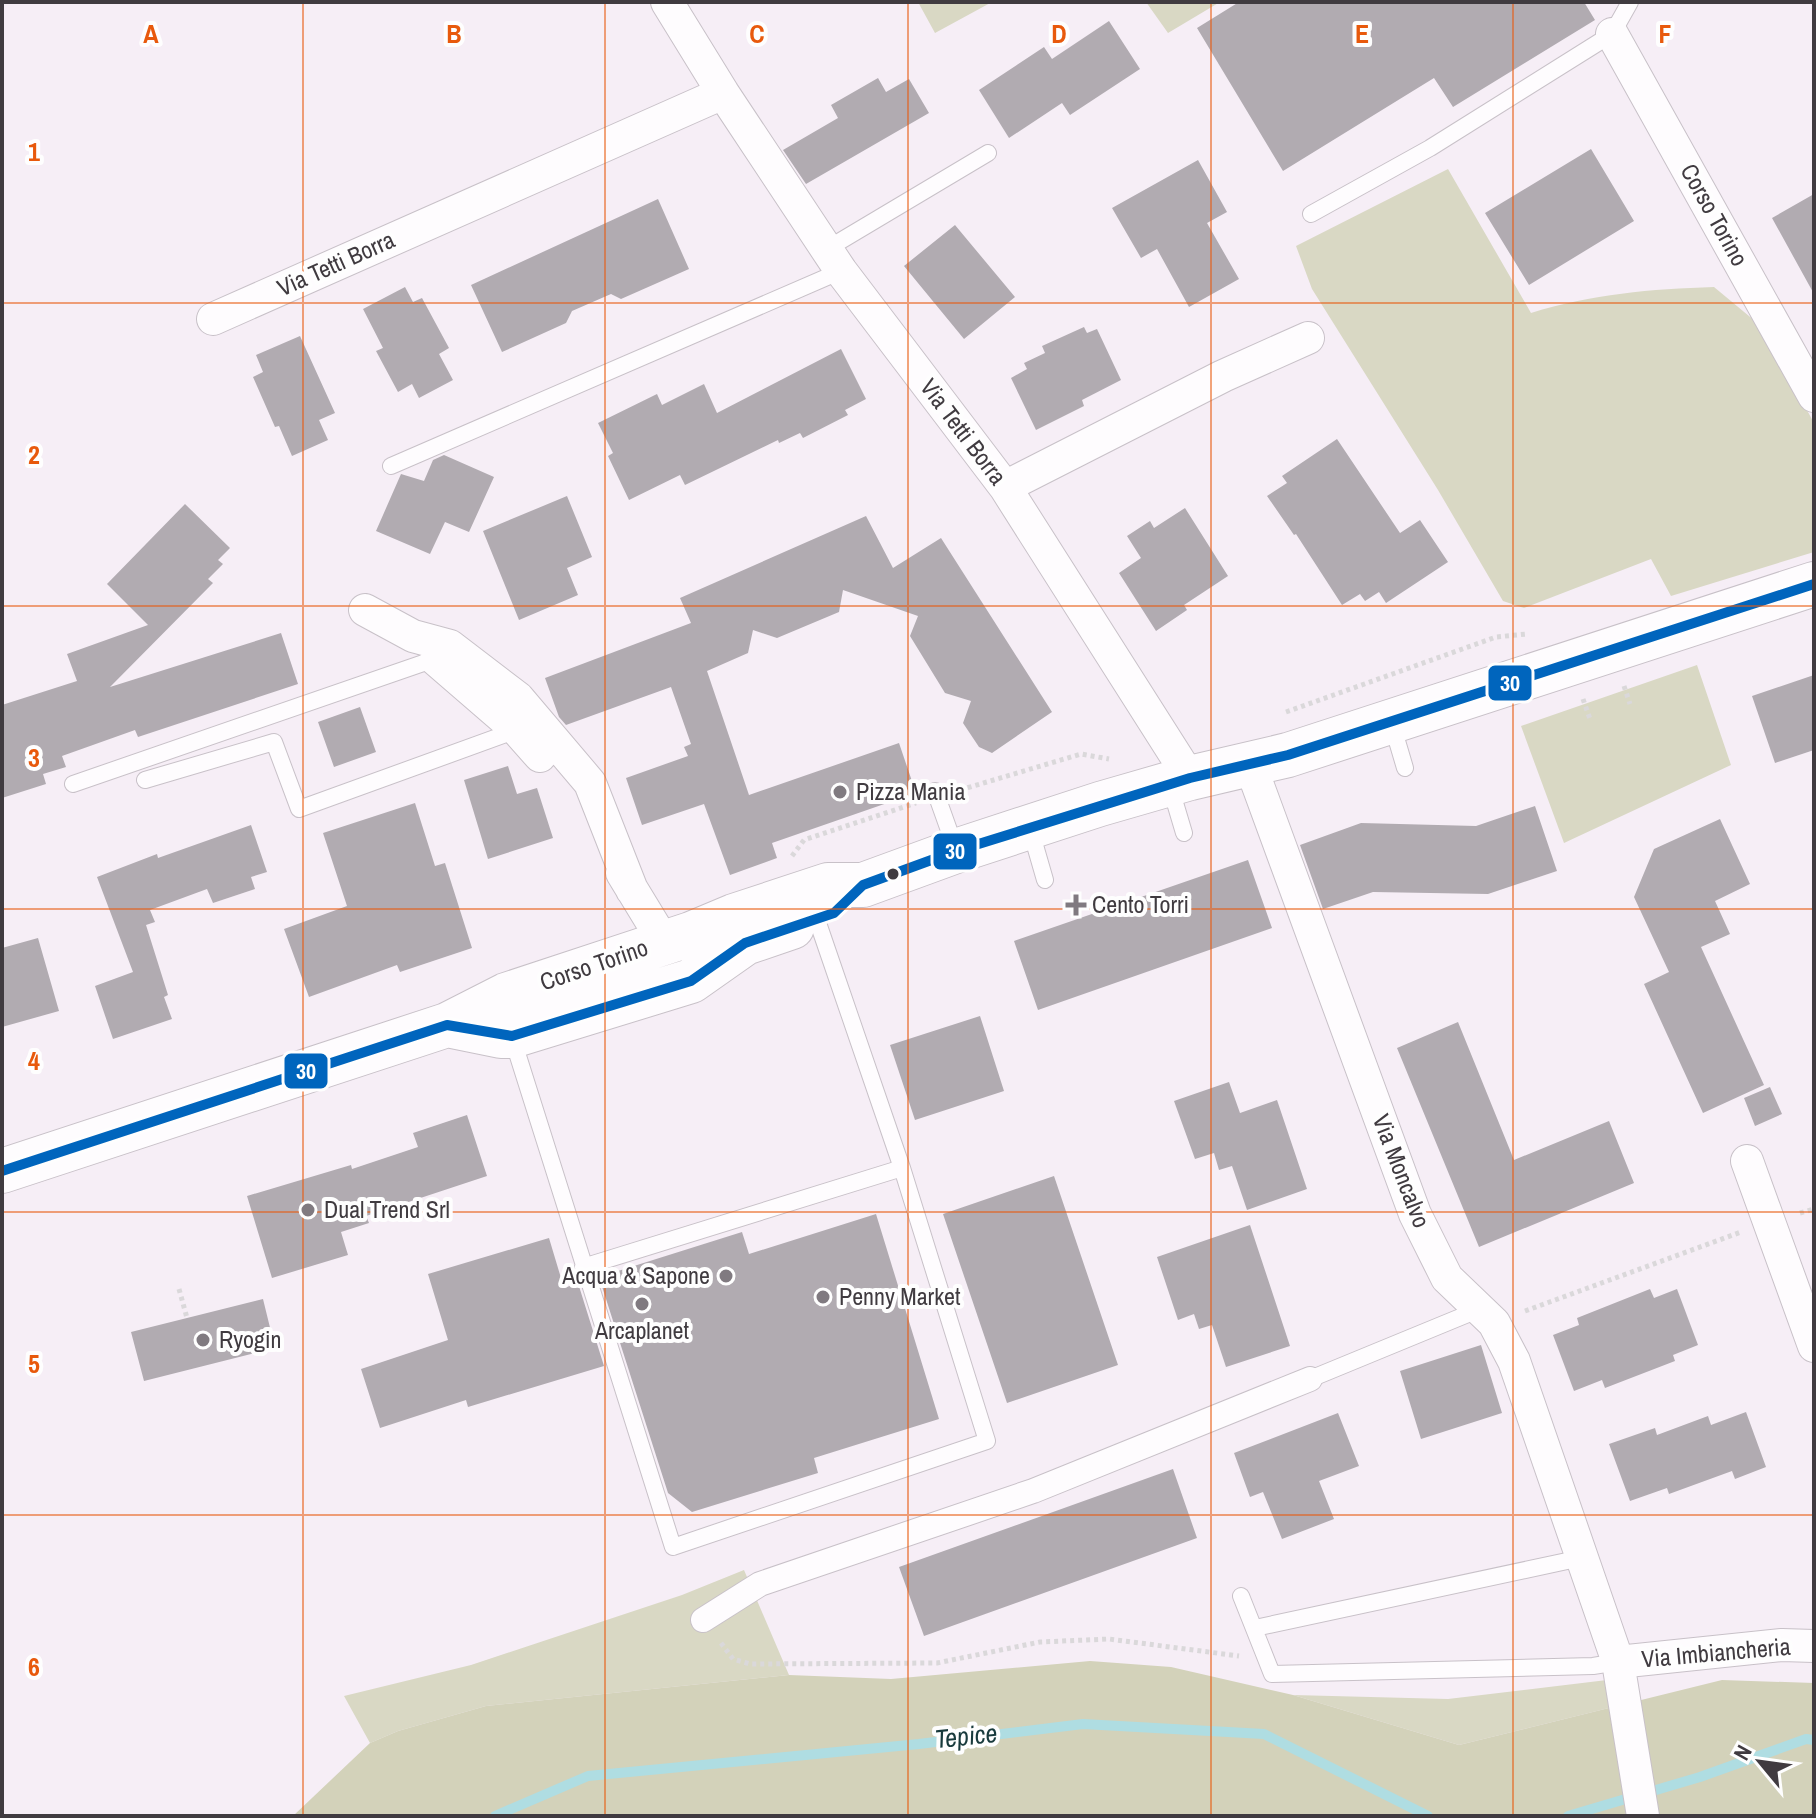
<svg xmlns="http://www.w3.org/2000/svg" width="1816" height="1818" font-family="'Archivo Narrow',sans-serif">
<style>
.green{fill:#d9d8c4}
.forest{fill:#d3d2ba}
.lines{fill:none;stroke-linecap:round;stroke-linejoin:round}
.stream{stroke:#afdde2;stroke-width:10}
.building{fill:#b1abb1}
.service-casing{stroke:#c8c1c8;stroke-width:18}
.pedestrian-casing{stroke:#c8c1c8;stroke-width:26}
.minor-casing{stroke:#c8c1c8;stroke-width:34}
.primary-casing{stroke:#c8c1c8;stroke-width:46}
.path{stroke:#dad8da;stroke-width:5;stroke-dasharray:4 4;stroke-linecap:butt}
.service{stroke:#fefcfe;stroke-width:16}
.pedestrian{stroke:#fefcfe;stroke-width:24}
.minor{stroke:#fefcfe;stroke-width:32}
.primary{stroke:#fefcfe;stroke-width:44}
.bus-1-casing{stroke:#fefefe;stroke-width:16}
.bus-1{stroke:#0065bd;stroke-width:10}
.grid{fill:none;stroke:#e8590c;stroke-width:2;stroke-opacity:0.55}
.poi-dot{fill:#807a80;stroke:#fefefe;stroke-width:3}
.bus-dot{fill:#403b40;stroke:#fefefe;stroke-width:3}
.labels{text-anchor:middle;stroke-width:8;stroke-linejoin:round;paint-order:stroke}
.street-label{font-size:24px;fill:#403b40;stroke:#fefefe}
.poi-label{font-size:24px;fill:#403b40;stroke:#fefefe;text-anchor:start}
.water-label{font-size:26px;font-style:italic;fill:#183a3c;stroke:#fefefe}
.grid-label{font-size:26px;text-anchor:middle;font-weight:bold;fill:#e8590c;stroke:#fefefe;stroke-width:8;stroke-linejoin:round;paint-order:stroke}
.line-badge{stroke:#fefefe;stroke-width:3}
.badge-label{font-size:22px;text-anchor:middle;font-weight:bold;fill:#fff}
</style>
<rect width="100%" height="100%" fill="#f6eef6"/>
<!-- green -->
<path class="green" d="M918,2H992L935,33Z
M1146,2H1220L1168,33Z
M1448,169L1531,313C1592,294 1651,289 1714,287L1761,326L1814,423V552L1671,596L1651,559L1524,608L1503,601L1438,490L1312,289L1296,246Z
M1697,665L1731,765L1564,843L1521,726Z
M744,1570L789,1675L486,1706L398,1731L370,1743L344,1696L471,1665L682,1595Z
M1607,1680L1613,1707L1459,1745L1293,1695L1448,1699Z"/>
<!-- forest -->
<path class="forest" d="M1090,1661L1171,1667L1293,1695L1459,1745L1722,1680L1814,1683V1816H293L370,1743L398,1731L486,1706L789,1675L891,1679Z"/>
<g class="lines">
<!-- stream -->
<path class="stream" d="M495,1816L588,1776L919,1744L1083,1724L1264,1734L1428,1816
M1568,1816L1700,1777L1806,1739L1814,1740"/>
</g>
<!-- building -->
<path class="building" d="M1239,2H1584L1595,20L1453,107L1434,78L1283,171L1197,28Z
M1109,21L1140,69L1070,115L1062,103L1009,138L979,90L1044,47L1052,59Z
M878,78L886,92L909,79L929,113L806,184L783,150L838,118L831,105Z
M1591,149L1634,221L1529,285L1485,213Z
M1198,160L1227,212L1207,223L1239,279L1189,307L1157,249L1141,258L1112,208Z
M1814,194V294L1772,218Z
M658,199L689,269L621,299L611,294L572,311L566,323L502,352L471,285Z
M955,225L1015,297L964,339L904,266Z
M405,287L413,302L422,298L449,348L439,354L453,380L419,398L412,384L398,392L376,351L383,348L363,309Z
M1084,327L1087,333L1097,329L1121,380L1082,400L1084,406L1036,430L1011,378L1027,369L1024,363L1045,353L1042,346Z
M300,336L335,413L319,420L328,440L292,456L279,426L275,427L253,377L263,372L256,355Z
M841,349L866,399L845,410L848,415L803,438L800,433L779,443L778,440L685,485L680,475L629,500L608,456L613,453L598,423L657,394L662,405L704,384L717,413Z
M1337,439L1400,533L1420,520L1448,562L1386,603L1379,592L1365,601L1360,594L1342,605L1296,534L1294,535L1267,496L1287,483L1282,476Z
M444,455L494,477L469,532L445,522L430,554L376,531L401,474L424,481L433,460Z
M567,496L592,557L567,568L578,595L519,620L483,531Z
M185,504L230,548L218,560L223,564L208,579L213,583L110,687L281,633L298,684L138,737L135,730L62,756L66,767L43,774L46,784L2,798V705L77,681L67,654L148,625L107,584Z
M1185,508L1228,576L1184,605L1187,610L1156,631L1119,573L1141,558L1127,536L1150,521L1154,528Z
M866,516L893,568L941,538L1052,712L992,753L979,747L963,723L971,701L945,693L910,636L918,616L843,590L839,612L777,638L753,630L748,653L707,671L749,795L899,743L916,793L772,843L777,858L730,875L704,804L642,825L626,778L688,756L684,747L691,744L671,687L566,725L559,717L545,678L691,623L680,598Z
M1814,675V750L1775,763L1752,696Z
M360,707L376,752L334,767L318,722Z
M508,766L517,794L537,788L553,838L488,859L464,780Z
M415,803L435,866L445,863L472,948L400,972L397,965L309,997L284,929L347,906L323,833Z
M1535,806L1557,871L1488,894L1373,892L1323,909L1300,845L1361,823L1476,826Z
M1720,819L1750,884L1715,901L1730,934L1701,947L1764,1085L1703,1113L1644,984L1669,972L1634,897L1654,849Z
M251,825L267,872L251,877L255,889L213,903L207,889L150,910L155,922L146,925L168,995L164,997L172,1019L113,1039L95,986L133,972L97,877L157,854L158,858Z
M1248,860L1272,928L1038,1010L1014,941Z
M38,938L59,1011L2,1027V948Z
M980,1016L1004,1091L915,1120L890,1045Z
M1458,1022L1514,1160L1609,1121L1634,1183L1479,1247L1397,1048Z
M1229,1082L1240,1113L1277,1100L1307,1189L1247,1210L1232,1166L1219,1170L1214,1153L1195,1159L1174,1101Z
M1770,1087L1782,1114L1755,1126L1744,1098Z
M467,1115L487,1176L366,1216L369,1223L341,1232L348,1255L272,1278L247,1196L351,1165L352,1169L418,1147L413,1133Z
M1054,1176L1118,1365L1007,1403L943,1214Z
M876,1214L939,1419L814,1458L818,1473L692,1512L668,1493L599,1277L742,1232L749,1254Z
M1250,1225L1290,1346L1226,1367L1212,1325L1199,1329L1194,1314L1178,1320L1157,1257Z
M549,1238L564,1288L578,1283L604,1366L468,1407L466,1400L380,1428L361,1369L448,1340L428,1274Z
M1650,1289L1654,1298L1677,1289L1698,1345L1673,1355L1675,1361L1605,1388L1602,1380L1574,1391L1553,1335L1579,1325L1577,1318Z
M263,1299L275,1348L144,1381L131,1332Z
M1481,1345L1502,1413L1421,1439L1400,1371Z
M1746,1412L1766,1467L1735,1479L1732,1471L1669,1494L1667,1488L1630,1501L1609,1444L1655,1428L1657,1435L1708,1416L1711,1425Z
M1338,1413L1359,1466L1319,1481L1334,1519L1282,1539L1263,1492L1250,1497L1234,1453Z
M1173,1469L1197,1538L924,1636L899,1567Z"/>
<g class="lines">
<!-- service casing -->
<g class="service-casing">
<path id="service" d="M1311,214L1430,148L1612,34L1630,2
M827,249L988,153
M391,466L841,271
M1392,724L1405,768
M145,780L274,742L299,809L517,730
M73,784L435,659
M1170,786L1184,833
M935,791L956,850
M1030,828L1045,880
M512,1037L673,1547L987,1441L902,1168L817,920
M583,1267L902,1168
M1310,1379L1480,1309
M1241,1596L1272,1674L1593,1666L1618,1662
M1255,1628L1581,1558"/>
</g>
<!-- pedestrian casing -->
<g class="pedestrian-casing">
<path id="pedestrian" d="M703,1620L760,1584L1033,1491L1310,1379"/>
</g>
<!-- minor casing -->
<g class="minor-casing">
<path id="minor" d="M667,2L723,93L841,271L1005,487L1190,778
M1612,34L1814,396
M213,319L723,93
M1005,487L1223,376L1308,338
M365,610L413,636L450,646L518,698L590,783L632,890
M436,660L517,730L540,756
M1250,764L1415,1214L1447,1278L1494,1323L1514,1361L1618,1662L1643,1816
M622,873L664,942
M1747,1161L1814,1346
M1618,1662L1782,1645L1814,1646"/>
</g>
<!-- primary casing -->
<g class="primary-casing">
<path id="primary" d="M447,1025L501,1036H512L691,981L745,943L792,927
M2,1171L447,1025L506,995L691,934L734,916L828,885H863L956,851L1100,804L1190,778L1288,755L1814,584"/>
</g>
<!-- path -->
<path class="path" d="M1624,686L1630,704
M1583,699L1590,719
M1286,712L1496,637L1527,634
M960,790L1081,754L1109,759
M792,856L804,840L916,803
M1800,1213L1814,1209
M179,1289L187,1318
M1525,1311L1741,1232
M721,1643L733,1659L750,1664L937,1663L1040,1642L1109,1639L1239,1656"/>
<!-- service -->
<use href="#service" class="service"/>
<!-- pedestrian -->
<use href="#pedestrian" class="pedestrian"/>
<!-- minor -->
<use href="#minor" class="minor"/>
<!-- primary -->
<use href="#primary" class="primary"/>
<!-- bus-1 casing -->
<g class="bus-1-casing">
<path id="bus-1" d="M2,1171L447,1025L512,1036L691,981L745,943L834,913L863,885L956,851L1190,778L1288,755L1814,584"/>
</g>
<!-- bus-1 -->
<use href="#bus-1" class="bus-1"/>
</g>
<!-- grid -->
<path class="grid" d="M303,2V1816M605,2V1816M908,2V1816M1211,2V1816M1513,2V1816M2,303H1814M2,606H1814M2,909H1814M2,1212H1814M2,1515H1814"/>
<!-- markers -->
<g class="poi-dot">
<circle cx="840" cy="792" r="8"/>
<path d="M1072 893h8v8h8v8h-8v8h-8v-8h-8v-8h8z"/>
<circle cx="308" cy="1210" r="8"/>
<circle cx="726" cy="1276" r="8"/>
<circle cx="823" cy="1297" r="8"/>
<circle cx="642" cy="1304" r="8"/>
<circle cx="203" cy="1340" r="8"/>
</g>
<circle class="bus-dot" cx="893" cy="874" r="7"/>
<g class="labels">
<!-- street labels -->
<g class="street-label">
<text transform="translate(1714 215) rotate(61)" y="8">Corso Torino</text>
<text transform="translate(336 264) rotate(-24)" y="8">Via Tetti Borra</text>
<text transform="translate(963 432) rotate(53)" y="8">Via Tetti Borra</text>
<text transform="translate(594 965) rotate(-19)" y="8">Corso Torino</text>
<text transform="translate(1401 1171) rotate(69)" y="8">Via Moncalvo</text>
<text transform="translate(1716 1653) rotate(-5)" y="8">Via Imbiancheria</text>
</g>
<!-- poi labels -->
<g class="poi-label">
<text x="856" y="800">Pizza Mania</text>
<text x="1092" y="913">Cento Torri</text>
<text x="324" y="1218">Dual Trend Srl</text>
<text x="710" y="1284" text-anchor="end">Acqua &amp; Sapone</text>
<text x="839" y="1305">Penny Market</text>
<text x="642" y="1339" text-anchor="middle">Arcaplanet</text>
<text x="219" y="1348">Ryogin</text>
</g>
<!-- water labels -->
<g class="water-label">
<text transform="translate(966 1736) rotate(-6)" y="9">Tepice</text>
</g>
</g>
<g class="grid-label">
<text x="151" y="43">A</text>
<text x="454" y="43">B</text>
<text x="757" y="43">C</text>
<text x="1059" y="43">D</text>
<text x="1362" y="43">E</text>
<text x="1665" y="43">F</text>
<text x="34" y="161">1</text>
<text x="34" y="464">2</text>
<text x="34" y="767">3</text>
<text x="34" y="1070">4</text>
<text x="34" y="1373">5</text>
<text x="34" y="1676">6</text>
</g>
<g class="line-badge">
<rect x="1487" y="664" width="46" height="38" rx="8" fill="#0065bd"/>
<rect x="932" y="832" width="46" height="39" rx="8" fill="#0065bd"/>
<rect x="283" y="1052" width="46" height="38" rx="8" fill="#0065bd"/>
</g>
<g class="badge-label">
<text x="1510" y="691">30</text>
<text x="955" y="859">30</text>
<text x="306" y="1079">30</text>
</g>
<!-- border -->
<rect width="1816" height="1818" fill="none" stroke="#403b40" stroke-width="8"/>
<!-- north arrow -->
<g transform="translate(1760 1762) rotate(299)" stroke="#fefefe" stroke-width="6" paint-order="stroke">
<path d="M0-6L14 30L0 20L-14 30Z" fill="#403b40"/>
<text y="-12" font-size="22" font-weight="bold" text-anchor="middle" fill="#403b40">N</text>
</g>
</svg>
